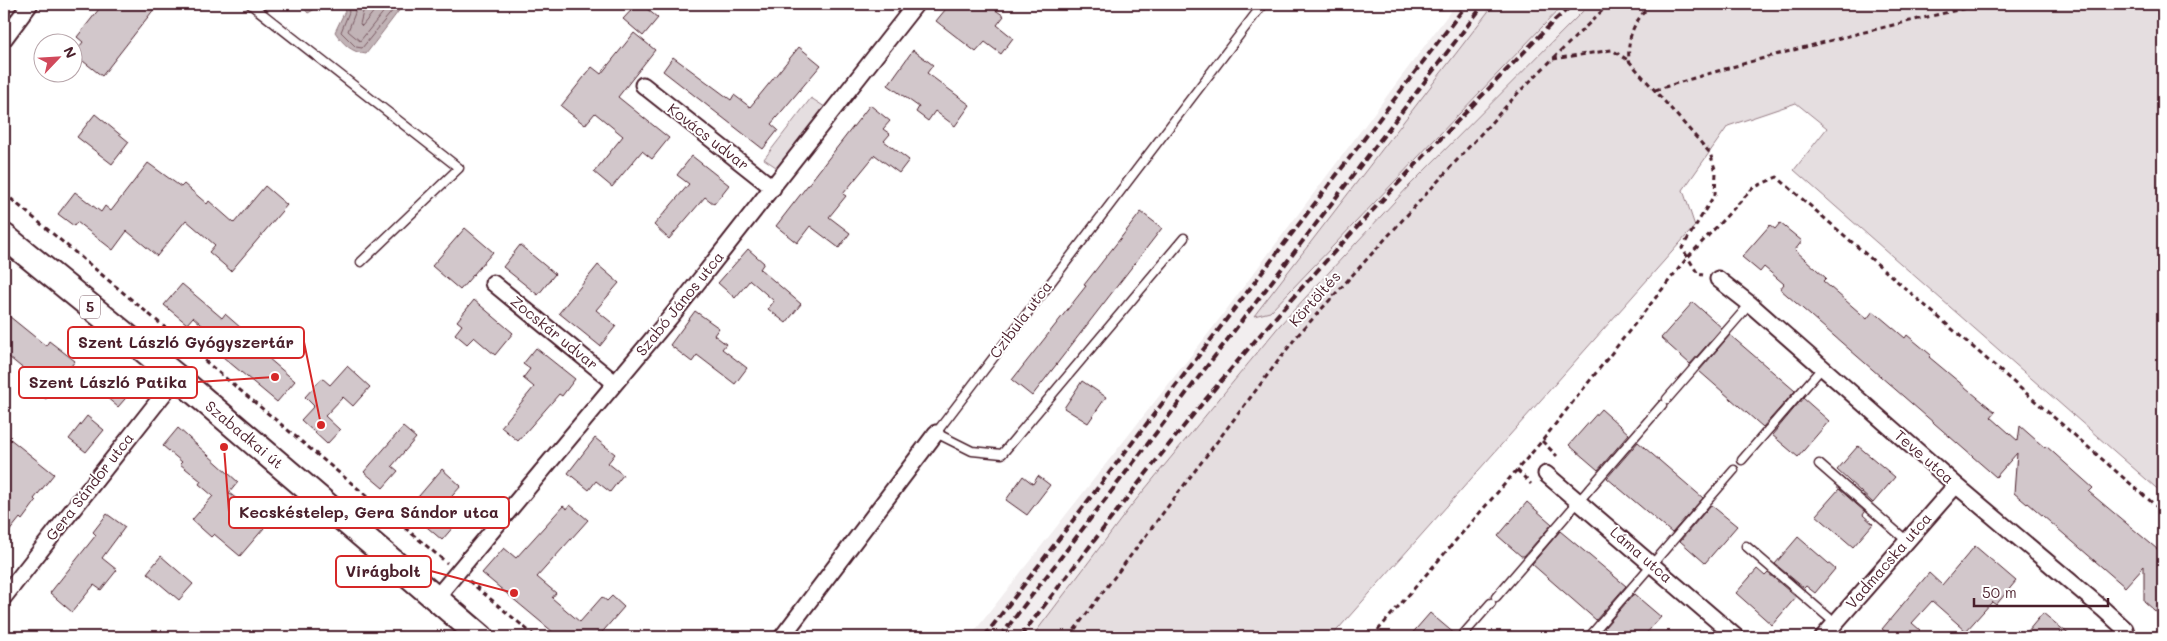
<svg xmlns="http://www.w3.org/2000/svg" width="2167" height="641" font-family="Mali,sans-serif">
<style>
.built{fill:#f2eeef}
.green{fill:#e5dee0;stroke:#987e86}
.water{fill:#c1b3b6;stroke:#91787e}
.lines{fill:none;stroke-linecap:round;stroke-linejoin:round}
.shore{stroke:#7a5a63;stroke-width:1}
.building{fill:#d2c7cb;stroke:#4a1f2b}
.lane-casing{stroke:#4a1f2b;stroke-width:11}
.street-casing{stroke:#4a1f2b;stroke-width:19}
.primary-casing{stroke:#4a1f2b;stroke-width:28}
.path{stroke:#4a1f2b;stroke-width:3;stroke-dasharray:5 4;stroke-linecap:butt}
.lane{stroke:#fff;stroke-width:8}
.street{stroke:#fff;stroke-width:15}
.primary{stroke:#fff;stroke-width:24}
.rail{stroke:#4a1f2b;stroke-width:4;stroke-dasharray:8 4;stroke-linecap:butt}
.labels{text-anchor:middle;stroke-width:4;stroke-linejoin:round;paint-order:stroke}
.shield{fill:#fff;stroke:#80626b;stroke-width:1}
.shield-label{font-size:14px;font-weight:bold;fill:#4a1f2b}
.street-label{font-size:15px;fill:#4a1f2b;stroke:#fff}
.leader{fill:none;stroke:#d62828;stroke-width:2}
.callout-dot{fill:#d62828;stroke:#fff;stroke-width:2}
.callout{fill:#fff;stroke:#d62828;stroke-width:2}
.callout-label{font-size:16px;text-anchor:middle;font-weight:bold;fill:#4a1f2b}
</style>
<rect width="100%" height="100%" fill="#fff"/>
<filter id="ink" filterUnits="userSpaceOnUse"><feTurbulence type="fractalNoise" baseFrequency=".02" numOctaves="2"/><feDisplacementMap in="SourceGraphic" scale="10" xChannelSelector="R" yChannelSelector="G"/><feConvolveMatrix kernelMatrix="1 2 1 2 8 2 1 2 1" color-interpolation-filters="sRGB"/></filter>
<g filter="url(#ink)">
<!-- built -->
<path class="built" d="M1456,4H1494L1255,315L1270,312L1564,4H1590L1408,187L1280,325L1131,506L1032,637H970L1211,330Z"/>
<!-- green -->
<path class="green" d="M1494,4H1564L1270,312L1254,316Z
M1590,4H2163V494L1794,170L1827,128L1796,103L1728,126L1683,190L1695,226L1331,637H1032L1131,506L1280,325L1408,187Z
M811,98L828,109L779,169L764,159Z"/>
<!-- water -->
<path class="water" d="M300,4H324L308,13Z
M338,4H404L366,54C351,52 343,44 335,32L345,11Z"/>
<g class="lines">
<!-- shore -->
<path class="shore" d="M346,4L349,12L341,32L356,47L362,48L398,4
M354,4L355,13L348,31L360,41L390,4
M362,4L363,12L360,24L362,26L380,4"/>
</g>
<!-- building -->
<path class="building" d="M103,4H158L102,76L74,54L83,42L77,37Z
M637,4H641L658,18L643,36L623,19Z
M950,4H987L1004,16L997,25L1013,38L1001,54L985,42L976,52L936,21Z
M634,33L655,50L618,97L669,138L652,159L642,151L612,187L594,172L623,136L595,113L585,125L561,106L592,67L601,74Z
M799,47L821,65L771,124L778,130L763,149L663,71L673,57L731,100L734,95L750,107Z
M913,50L933,65L927,73L970,105L955,126L935,111L928,121L916,112L919,107L888,85Z
M870,105L890,121L883,129L890,134L884,141L909,160L899,173L875,155L843,194L846,196L829,217L850,233L839,248L810,226L797,243L776,226Z
M95,114L129,142L112,164L77,137Z
M692,156L729,185L714,204L705,197L669,239L654,225L689,184L677,175Z
M148,163L181,187L184,184L207,204L209,201L234,223L265,186L287,205L231,271L209,252L215,245L186,220L157,256L127,231L113,250L77,222L74,226L58,214L75,192L101,212L105,206L111,211Z
M1141,212L1162,228L1032,396L1012,380L1086,286L1084,285Z
M1780,223L1802,241L1795,250L1826,278L1823,281L1867,319L1873,311L1905,338L1907,335L1931,355L1929,357L1995,412L1991,417L2018,441L2020,426L2045,448L2046,446L2093,488L2089,492L2163,554V618L2144,601V566L2125,587L2028,503L2027,504L2014,493L2017,453L1996,477L1780,289L1784,284L1764,267L1760,272L1742,257L1770,225L1775,229Z
M465,228L493,252L460,290L432,266Z
M520,245L555,274L538,295L503,267Z
M748,249L764,263L760,269L801,304L786,323L768,309L774,301L750,280L735,298L718,283Z
M598,265L619,283L596,310L616,326L600,346L559,313Z
M182,284L222,318L225,314L257,342L254,346L295,381L277,402L211,347L218,339L193,317L187,324L164,305Z
M474,300L513,333L495,355L474,337L467,344L455,334L462,325L457,321Z
M1693,302L1722,328L1690,364L1661,338Z
M695,311L719,328L714,335L726,344L722,349L747,368L735,384L697,355L692,362L670,345Z
M4,312L46,346L49,341L75,361L46,399L20,379L26,371L4,353Z
M1730,335L1795,391L1763,427L1699,371Z
M536,348L575,379L562,396L559,394L518,441L501,427L534,387L523,378L530,369L523,364Z
M347,366L370,387L353,406L343,397L325,416L340,430L327,444L301,420L314,406L305,397L322,378L330,385Z
M114,377L131,392L118,407L100,392Z
M1082,381L1106,397L1088,423L1064,408Z
M1803,398L1829,421L1798,457L1772,435Z
M1601,409L1629,434L1598,470L1569,445Z
M87,416L104,430L86,452L69,439Z
M403,427L416,438L392,466L398,471L383,488L364,472Z
M178,428L238,482L229,493L241,502L239,505L264,528L240,556L214,534L211,537L192,520L213,496L199,484L201,481L180,464L182,462L163,446Z
M4,434L54,474L34,499L36,501L22,520L20,518L4,538Z
M595,438L615,454L608,463L623,475L610,492L596,481L589,490L568,473Z
M1638,442L1703,498L1672,533L1607,478Z
M1858,446L1895,477L1873,503L1837,470Z
M442,469L461,486L445,504L461,518L442,540L407,510Z
M1023,476L1033,484L1038,476L1050,485L1027,515L1006,500Z
M1839,489L1865,512L1863,515L1873,524L1853,547L1816,515Z
M1527,502L1552,524L1524,556H1521L1498,536Z
M570,505L588,520L537,577L556,593L552,598L580,622L602,597L607,601L612,596L624,607L598,637H559L482,573L504,548L516,558L563,506L567,509Z
M1711,505L1737,526L1705,563L1680,541Z
M107,514L125,527L102,558L117,570L101,590L94,585L72,612L50,593L96,535L93,532Z
M1560,531L1626,586L1596,620L1532,564Z
M1798,537L1835,569L1815,593L1806,586L1804,588L1775,564Z
M1975,546L2016,581L1996,605L1992,602L1966,631L1932,601L1912,623L1920,630L1913,637H1892L1882,629L1929,573L1942,585Z
M161,556L193,584L179,600L147,573Z
M1757,569L1765,576L1768,573L1796,597L1772,625L1736,593Z
M1634,594L1661,617L1643,637H1616L1604,628Z
M1430,613L1456,635V637H1409Z
M2043,613L2072,637H2023Z"/>
<g class="lines">
<!-- lane casing -->
<g class="lane-casing">
<path id="lane" d="M250,4L459,168L361,262
M1184,238L1002,454L972,451L936,433L1263,4
M1667,399L1750,304
M1742,460L1822,368
M1819,464L1907,541
M1746,546L1835,623
M1496,597L1662,405
M1461,637L1491,603
M1589,637L1734,470"/>
</g>
<!-- street casing -->
<g class="street-casing">
<path id="street" d="M4,39L30,4
M643,85L773,188
M1718,279L1750,304L1956,485L2103,609L2125,629L2127,637
M493,283L615,383
M1546,474L1736,637
M4,597L177,377
M436,598L673,314L916,4
M782,637L936,433
M1823,637L1956,485"/>
</g>
<!-- primary casing -->
<g class="primary-casing">
<path id="primary" d="M4,236L177,377L481,637"/>
</g>
<!-- path -->
<path class="path" d="M1651,4C1634,22 1627,35 1629,61L1710,153L1716,172L1715,194L1682,248L1698,274L1703,275
M1553,59L1612,50L1628,60
M1655,90C1763,56 1873,29 1984,4
M4,193L447,563
M1542,441L1557,456
M1517,470L1531,484
M469,581L536,637
M1069,637L1297,336L1519,92L1609,4
M1372,637L1542,441L1687,258L1753,188L1777,177L2163,512"/>
<!-- lane -->
<use href="#lane" class="lane"/>
<!-- street -->
<use href="#street" class="street"/>
<!-- primary -->
<use href="#primary" class="primary"/>
<!-- rail -->
<path class="rail" d="M984,637L1467,4
M1000,637L1484,4
M1020,637C1095,540 1168,442 1248,349C1345,236 1449,130 1552,23L1573,4"/>
</g>
</g>
<g class="labels">
<!-- shield labels -->
<rect class="shield" x="80" y="295.5" width="20" height="23" rx="4"/>
<g class="shield-label">
<text x="90" y="312">5</text>
</g>
<!-- street labels -->
<g class="street-label">
<text transform="translate(708 137) rotate(38)" y="5">Kovács udvar</text>
<text transform="translate(1315 299) rotate(-48)" y="5">Körtöltés</text>
<text transform="translate(680 304) rotate(-51)" y="5">Szabó János utca</text>
<text transform="translate(1021 320) rotate(-53)" y="5">Czibula utca</text>
<text transform="translate(554 333) rotate(39)" y="5">Zocskár udvar</text>
<text transform="translate(244 435) rotate(40)" y="5">Szabadkai út</text>
<text transform="translate(1924 457) rotate(41)" y="5">Teve utca</text>
<text transform="translate(90 487) rotate(-52)" y="5">Gera Sándor utca</text>
<text transform="translate(1641 555) rotate(41)" y="5">Láma utca</text>
<text transform="translate(1889 561) rotate(-49)" y="5">Vadmacska utca</text>
</g>
</g>
<!-- callouts -->
<path class="leader" d="M321 425L304 342M275 377L197 382M224 447L229 512M514 593L431 571"/>
<g class="callout-dot">
<circle cx="321" cy="425" r="5"/>
<circle cx="275" cy="377" r="5"/>
<circle cx="224" cy="447" r="5"/>
<circle cx="514" cy="593" r="5"/>
</g>
<g class="callout">
<rect x="68" y="327" width="236" height="31" rx="5"/>
<rect x="19" y="367" width="178" height="31" rx="5"/>
<rect x="229" y="497" width="280" height="31" rx="5"/>
<rect x="336" y="556" width="95" height="31" rx="5"/>
</g>
<g class="callout-label">
<text x="186" y="348">Szent László Gyógyszertár</text>
<text x="108" y="388">Szent László Patika</text>
<text x="369" y="518">Kecskéstelep, Gera Sándor utca</text>
<text x="383" y="577">Virágbolt</text>
</g>
<!-- margin -->
<rect width="2167" height="641" fill="none" stroke="#fff" stroke-width="20"/>
<rect x="10" y="10" width="2147" height="621" fill="none" stroke="#4a1f2b" stroke-width="2" filter="url(#ink)"/>
<!-- north arrow -->
<g transform="translate(58 58) rotate(65)"><circle r="24" fill="#ffffff" stroke="#b7a5aa"/>
<path d="M0-4L9 19L0 12L-9 19Z" fill="#d1495b"/>
<text y="-8" font-size="14" font-weight="bold" text-anchor="middle" fill="#4a1f2b">N</text>
</g>
<!-- scale -->
<path d="M1974 598v8h134v-8" fill="none" stroke="#4a1f2b" stroke-width="2.5"/>
<text x="1982" y="598" font-size="15" fill="#4a1f2b" stroke="#ffffff" stroke-width="4" paint-order="stroke">50 m</text>
</svg>
